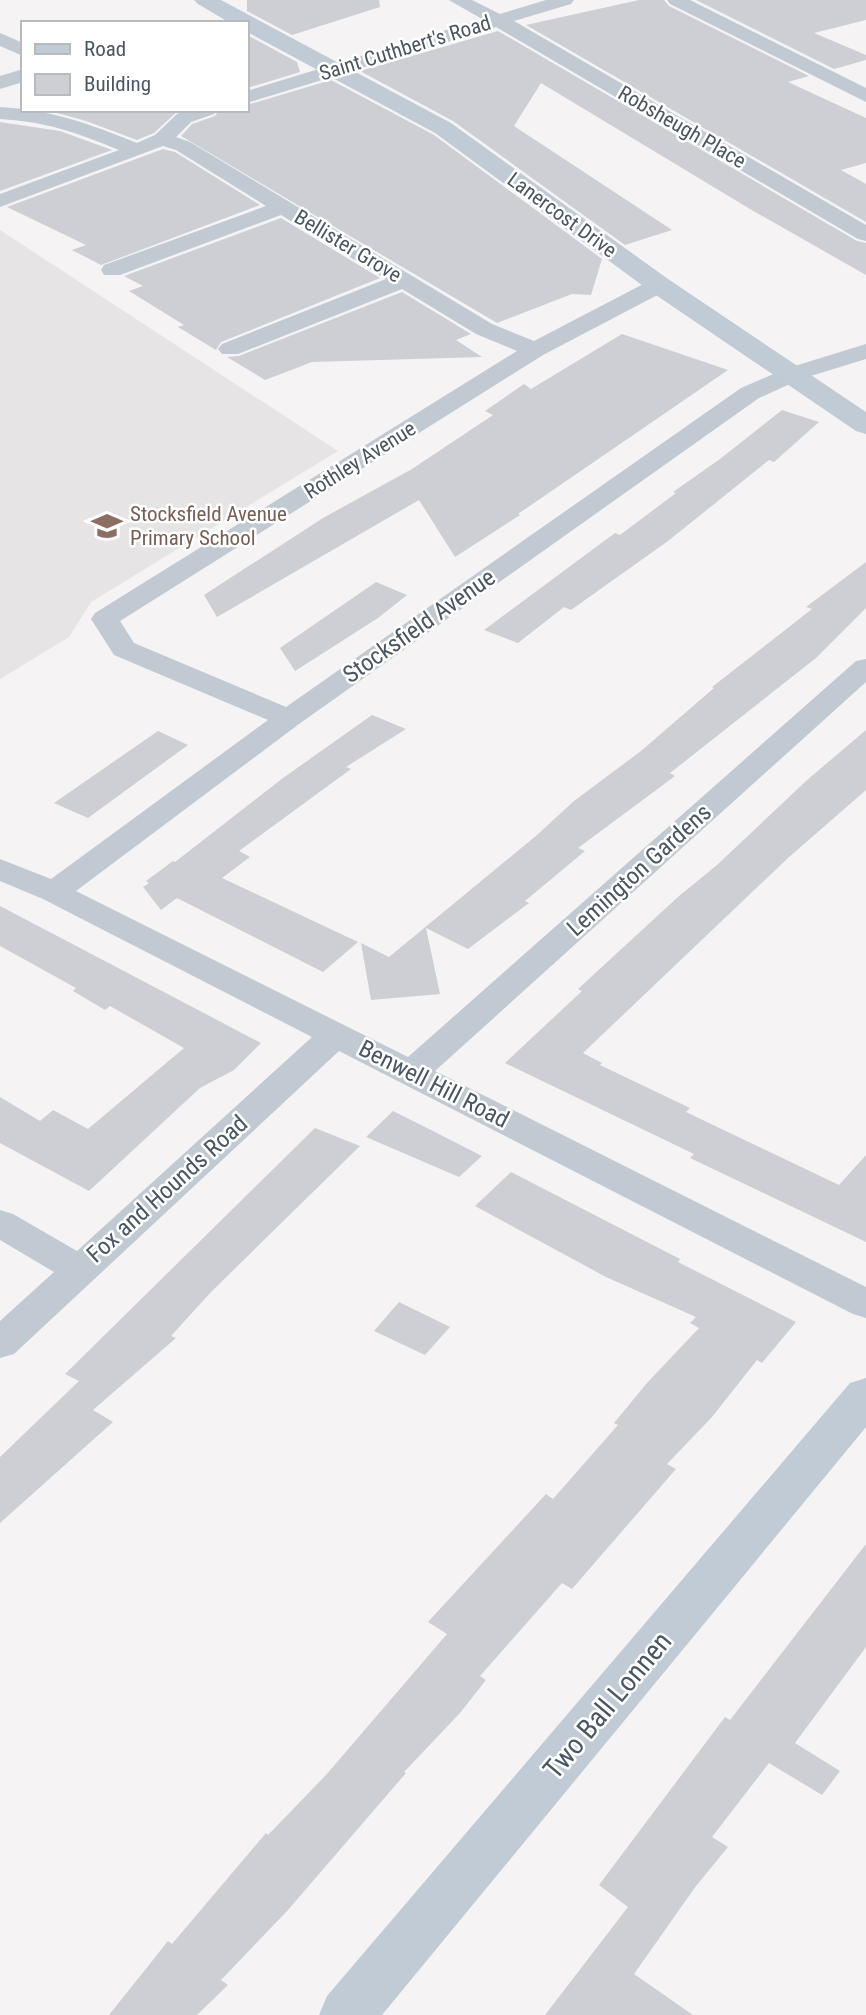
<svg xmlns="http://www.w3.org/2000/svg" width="866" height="2015" font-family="'Roboto Condensed',sans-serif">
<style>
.education{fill:#e6e4e5}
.building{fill:#cdcfd5}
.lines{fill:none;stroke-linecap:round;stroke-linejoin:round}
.street{fill:#c1cad2;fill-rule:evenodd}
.secondary{fill:#c1cbd6;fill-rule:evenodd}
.labels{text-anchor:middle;stroke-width:5;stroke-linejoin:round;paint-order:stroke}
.far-street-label{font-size:21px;fill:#4a5661;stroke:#fff}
.far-education-label{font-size:21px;fill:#785e54;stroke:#fff;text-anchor:start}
.street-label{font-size:24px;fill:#4a5661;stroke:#fff}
.near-street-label{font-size:28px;fill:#4a5661;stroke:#fff}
</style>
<rect width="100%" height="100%" fill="#f5f3f3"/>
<!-- education -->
<path class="education" d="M0,230L338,451L91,602L69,637L0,679Z"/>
<!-- building -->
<path class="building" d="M247,0H379L380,7L292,35L247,11Z
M639,0H664L669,6L809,76L788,82L866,118V163L841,170L866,184V222L526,25Z
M696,0H866V20L814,33L866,55V60L834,69Z
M498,31L857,241L866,243V275L750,209L541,83L514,126L672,230L625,245L453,121L360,71Z
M247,35L297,62L300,72L247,88Z
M331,80L434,135L602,259L591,295L572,294L497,323L181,136L192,124L215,116L219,110H247V105Z
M46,110H179L154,133L137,140L86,121Z
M0,122L60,131L112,150L0,191Z
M163,149L175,152L260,205L101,265L72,250L86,245L7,207Z
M281,218L380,278L221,342L216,350L178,327L184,325L129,291L143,286L124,276Z
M402,292L471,334L456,340L482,357L312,362L265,380L227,357L239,356Z
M622,334L728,370L518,514L520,515L455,557L419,500L217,617L204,595L323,518L412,469L493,415L485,411L524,384L531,389Z
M782,410L819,422L774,462L769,460L668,541L571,610L564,607L518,643L484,630L615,533L620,535L676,493L673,492L720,459Z
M866,562V608L816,658L670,773L675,776L578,848L585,851L525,901L529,903L468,949L426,928L440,994L371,1000L361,943L389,957L537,835L574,801L641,751L714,688L712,687L812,609L806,607Z
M376,582L407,595L378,618L295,671L280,648Z
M372,715L406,729L346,767L351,769L239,851L250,857L222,878L358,942L323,972L177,898L161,910L143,887L149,883L146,881L173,861L175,862L283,778Z
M866,730V790L788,858L583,1053L602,1063L600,1065L690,1108L686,1112L839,1185L866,1155V1242L690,1158L694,1154L505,1063L582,991L578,989L679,896L717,865L806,781Z
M158,731L188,745L88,818L54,803Z
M0,906L261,1043L234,1070L200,1088L89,1191L0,1143V1097L40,1121L53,1110L88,1129L184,1048L110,1006L105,1010L73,991L76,988L0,946Z
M393,1111L431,1130L482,1156L459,1177L366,1137Z
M315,1128L360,1146L211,1292L171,1336L176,1338L93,1410L113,1422L0,1523V1457L79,1381L65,1374Z
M511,1172L680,1259L678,1262L796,1322L762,1363L757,1360L712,1417L667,1464L676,1469L572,1589L562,1583L480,1676L486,1680L460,1713L404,1772L406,1773L288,1910L221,1980L228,1985L197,2015H109L168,1941L172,1944L266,1833L268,1835L326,1775L447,1634L428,1622L546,1494L553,1499L618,1425L614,1423L647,1383L699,1328L690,1323L696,1317L606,1277L475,1206Z
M399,1302L450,1327L425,1355L374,1331Z
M866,1544V1647L795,1743L840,1771L822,1795L769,1763L712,1837L728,1847L696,1886L634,1974L693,2015H545L628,1907L599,1885L725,1717L730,1720Z"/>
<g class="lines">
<!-- street -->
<path class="street" d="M449,0H472L500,14L546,0H574L571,4L514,21L866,225V241L858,239L496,27L247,103V91L482,19Z
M667,0H690L866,88V102L670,4Z
M0,33L23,43V56L0,46Z
M23,69V82L0,89V76Z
M0,107C52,110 87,123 137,143L155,135L177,114L187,110H217L214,114L191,122L176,137L190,142L492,324L534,341L651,280H667L670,285L667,290L543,355L120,621L134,643L286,707L741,388L785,369L866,344V359L801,379L759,398L299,724L76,891L408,1057L856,661L866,659V682L435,1071L866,1287V1318L853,1314L339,1051L14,1354L0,1358V1321L54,1272L0,1240V1210L13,1214L77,1251L312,1037L43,899L0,881V859L51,879L268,720L114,655L91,619L95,613L517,351L476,334L402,289L238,354H222L218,349L222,344L386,279L281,215L120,275H104L101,270L104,265L266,206L176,150L163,146L0,207V194L119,150C75,132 48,122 0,119Z"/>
<!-- secondary -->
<path class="secondary" d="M194,0H221L451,123L668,279L866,412V434L856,431L650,291L435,133L247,32V23H230L198,4Z
M866,1378V1427L382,2015H319L327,1996L850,1383Z"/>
</g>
<!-- icons -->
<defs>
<g id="school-bare" transform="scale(2.415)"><path d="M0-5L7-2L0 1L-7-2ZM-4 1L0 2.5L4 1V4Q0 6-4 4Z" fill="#8d6e63" stroke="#fff" stroke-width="2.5" paint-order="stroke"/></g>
</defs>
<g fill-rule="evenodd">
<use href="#school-bare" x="107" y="526"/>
</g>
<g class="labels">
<!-- far-street labels -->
<g class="far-street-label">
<text transform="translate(405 48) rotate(-17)" y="7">Saint Cuthbert's Road</text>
<text transform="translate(682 127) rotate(30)" y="7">Robsheugh Place</text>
<text transform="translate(562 215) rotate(36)" y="7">Lanercost Drive</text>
<text transform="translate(348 246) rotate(31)" y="7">Bellister Grove</text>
<text transform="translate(360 460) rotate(-32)" y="7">Rothley Avenue</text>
</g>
<!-- far-education labels -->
<g class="far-education-label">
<text x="130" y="521">Stocksfield Avenue<tspan x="130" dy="24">Primary School</tspan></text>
</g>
<!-- street labels -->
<g class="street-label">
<text transform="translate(419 626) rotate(-35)" y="8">Stocksfield Avenue</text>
<text transform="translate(639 870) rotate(-42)" y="8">Lemington Gardens</text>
<text transform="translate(434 1084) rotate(27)" y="8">Benwell Hill Road</text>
<text transform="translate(167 1189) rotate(-42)" y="8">Fox and Hounds Road</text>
</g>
<!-- near-street labels -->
<g class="near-street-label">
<text transform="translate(607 1705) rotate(-50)" y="10">Two Ball Lonnen</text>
</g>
</g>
<!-- legend -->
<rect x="21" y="21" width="228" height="91" fill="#ffffff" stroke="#b7bbc0" stroke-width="2"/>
<rect x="35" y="44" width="35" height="10" fill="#c1cbd6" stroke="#b7bbc0" stroke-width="2"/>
<text x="84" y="56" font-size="21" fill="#4a5661">Road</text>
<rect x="35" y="74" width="35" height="21" fill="#cdcfd5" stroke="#b7bbc0" stroke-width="2"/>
<text x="84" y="91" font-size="21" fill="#4a5661">Building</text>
</svg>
